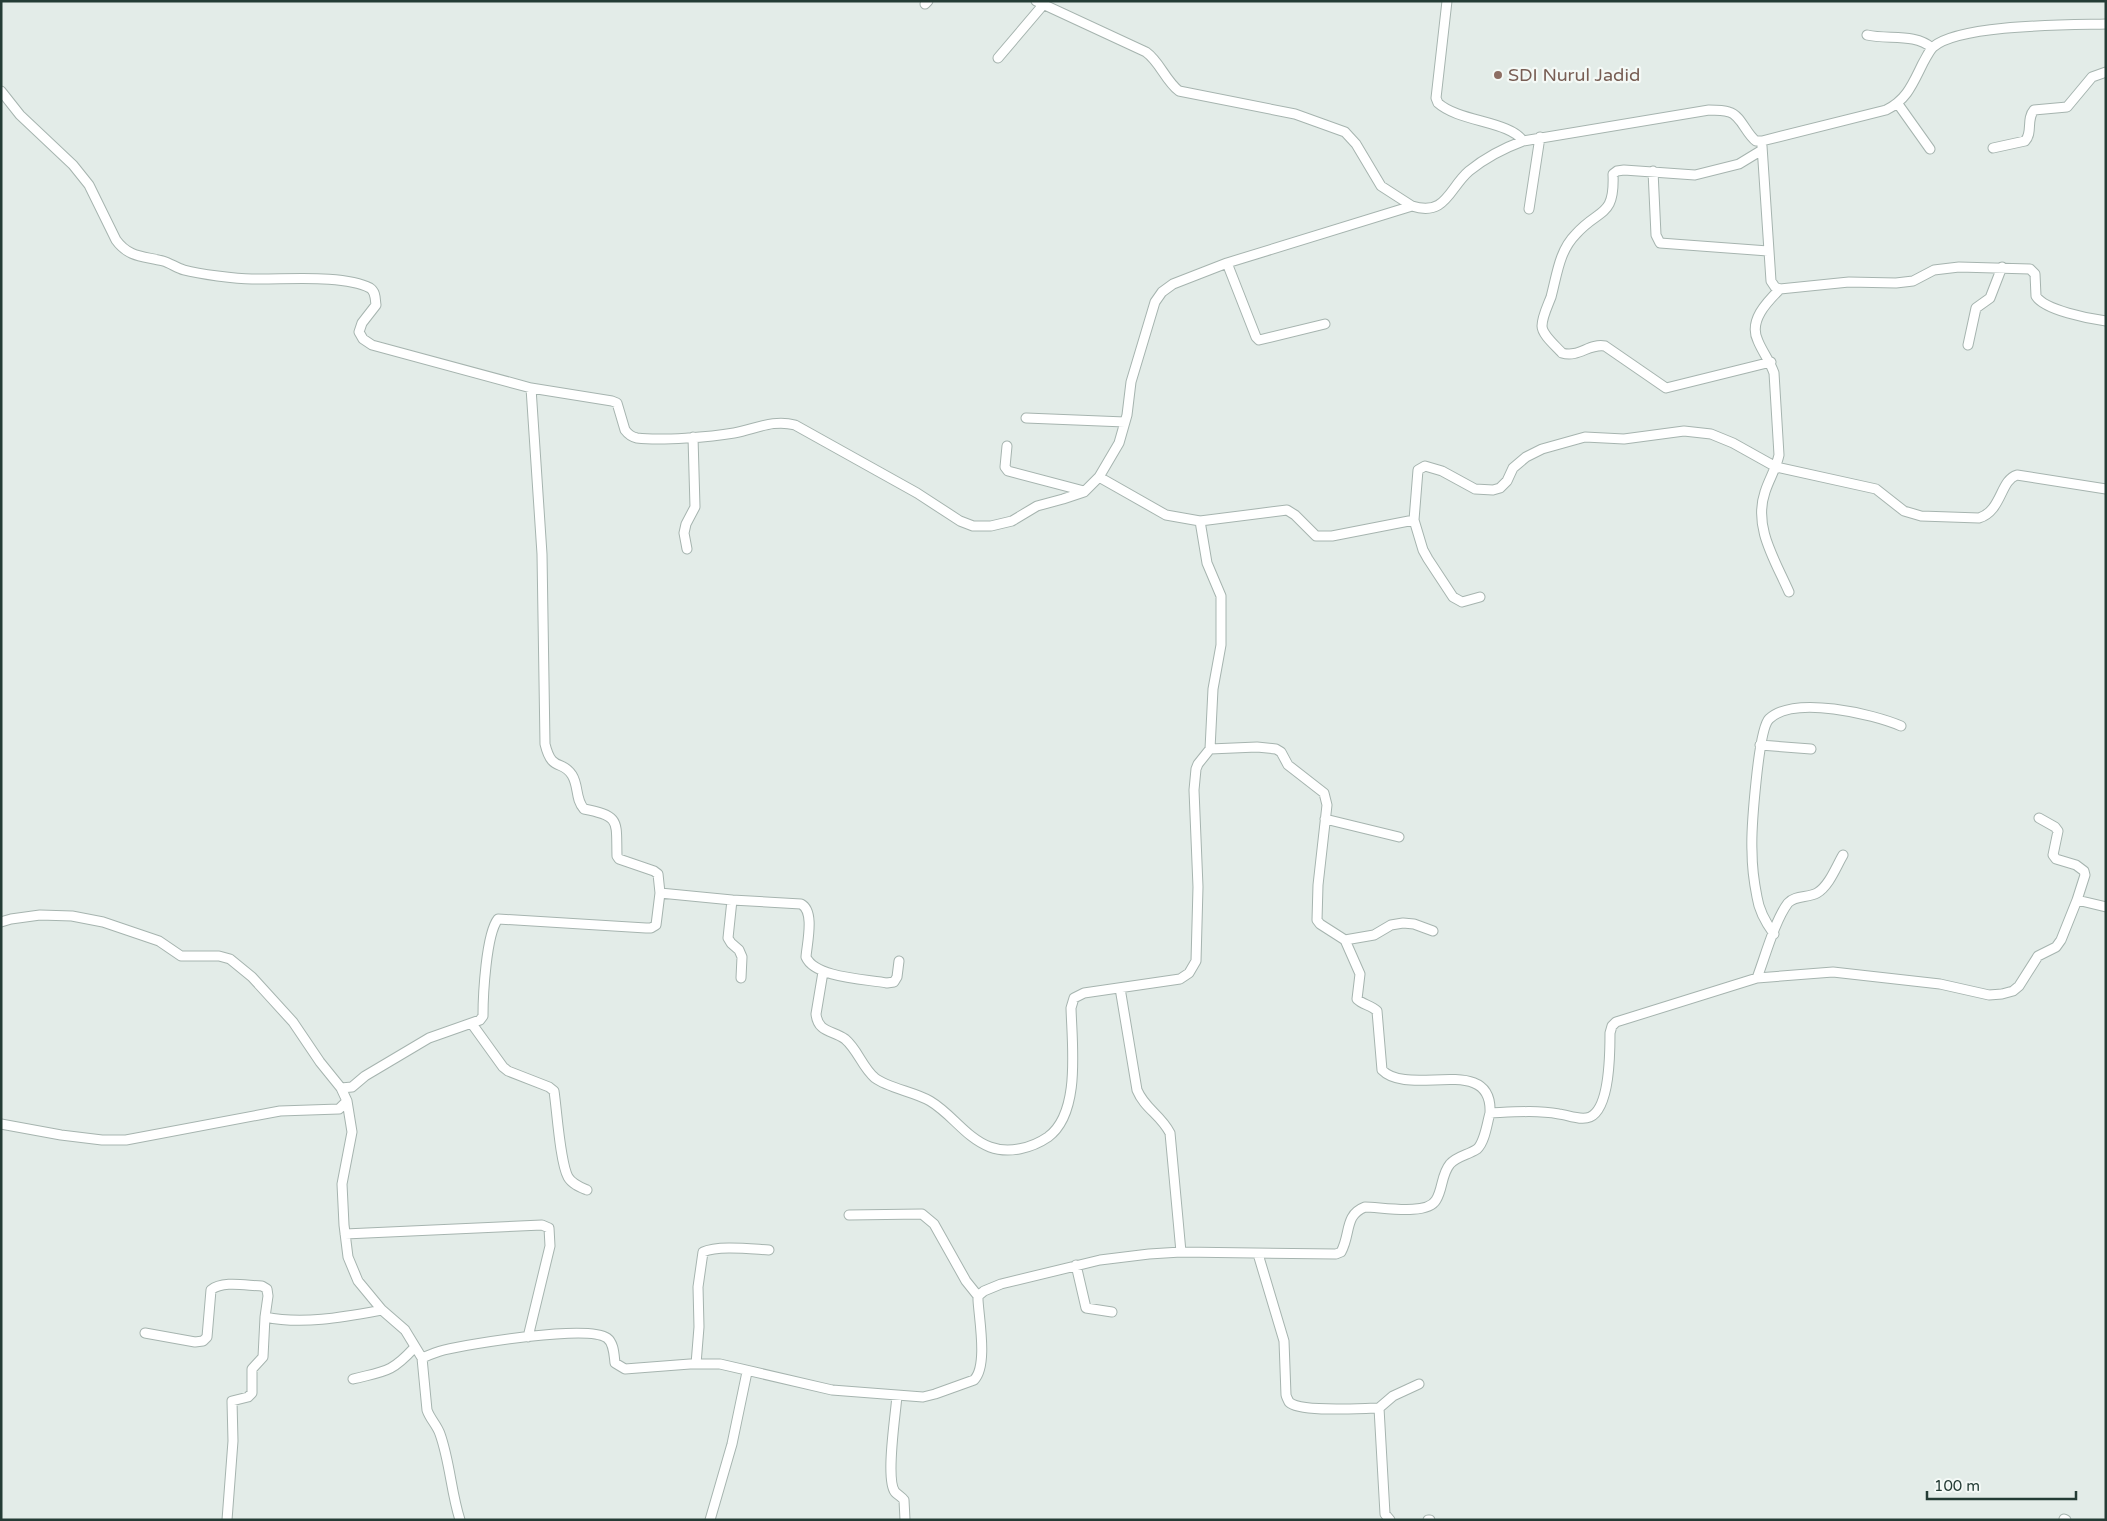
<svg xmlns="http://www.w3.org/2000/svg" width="2107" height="1521" font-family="'Varela Round',sans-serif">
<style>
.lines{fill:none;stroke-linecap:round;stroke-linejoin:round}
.minor-casing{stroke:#a6b4af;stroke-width:11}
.minor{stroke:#fff;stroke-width:9}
.education-dot{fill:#8d6e63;stroke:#f4f9f6;stroke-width:2}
.labels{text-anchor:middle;stroke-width:4.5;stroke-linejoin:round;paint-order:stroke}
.education-label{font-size:18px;fill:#785e54;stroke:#f4f9f6;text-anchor:start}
</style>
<rect width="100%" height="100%" fill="#e3ece8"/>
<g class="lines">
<!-- minor casing -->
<g class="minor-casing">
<path id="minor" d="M1036,1L1146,52C1160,62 1165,80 1179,91L1295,114L1345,132L1356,144L1381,186L1412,206
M1447,1L1436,98L1438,103C1459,122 1510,121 1523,141
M925,4L928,1
M1867,35C1888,40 1915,33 1932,48
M998,58L1043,5
M1,91L20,115L73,165L89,185L116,240C129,258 144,256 163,261C170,263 177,268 184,270C199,274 236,279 252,279C283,280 343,274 370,288C376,292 375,299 376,305L362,323L359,332L363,339L372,345L531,388L612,401L617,403L625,430C628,434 632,437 637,438C661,441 711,437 734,433C756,429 773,419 795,425L917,493L960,521L973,526H991L1012,521L1037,506L1063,499L1084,492L1099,477L1119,443L1127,415L1131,382L1155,302L1162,292L1173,284L1227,263L1412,206C1446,217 1449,188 1469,171C1485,158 1504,148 1523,141L1709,110C1716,110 1723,110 1729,112C1741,115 1746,134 1756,141H1762L1886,110C1907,100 1913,83 1923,63C1926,58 1929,51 1933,47C1960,24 2069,25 2106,24
M1898,104L1930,149
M1762,146L1771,281L1775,287L1780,289L1849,282L1896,283L1913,281L1934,270L1959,267L2030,269L2035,274L2036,296C2044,310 2090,319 2106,321
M1993,148L2025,141C2033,133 2026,119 2034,110L2067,107L2092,77L2106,72
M1762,150L1739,164L1695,175L1624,170L1617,171L1613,174C1615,218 1599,208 1576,234C1559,251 1557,275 1551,297C1548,305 1542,317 1542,326C1542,335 1557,347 1562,353C1579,358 1589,343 1605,346L1666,388L1771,362
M1653,171L1656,235L1660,243L1768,251
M1529,209L1540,137
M1227,263L1256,337L1259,340L1325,324
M1780,289C1767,302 1748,321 1758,341C1763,353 1770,361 1774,373L1779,455C1776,469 1769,479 1765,492C1753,527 1775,560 1789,592
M1968,345L1976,308L1990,298L2002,267
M1026,418L1125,422
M1007,446L1005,467L1008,471L1084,491
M1099,477L1166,515L1200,521L1287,510L1295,515L1316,536H1332L1414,520L1418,470L1425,466L1442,471L1475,489L1493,490L1500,488L1507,481L1513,468L1526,457L1542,449L1585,437L1624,439L1684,431L1711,434L1733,443L1776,467L1876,489L1904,511L1921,516L1979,518C2002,511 2000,480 2017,475L2106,489
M1414,520L1423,550L1428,559L1453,597L1462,602L1480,597
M1200,521L1207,563L1221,596V645L1213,689L1210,749L1257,747L1276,749L1281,752L1288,765L1324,793L1327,805L1318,885L1317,920L1320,924L1345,940L1360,974L1357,999C1363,1005 1371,1005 1377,1011L1382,1070C1409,1098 1493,1053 1490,1113
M687,549L684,533L686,524L695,507L693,437
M1760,745L1811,749
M2039,818L2055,827L2058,831L2053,855L2056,859L2076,865L2084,871L2085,875L2077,900
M1325,819L1399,837
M660,893L732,900L801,904C815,911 807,943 806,957C815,978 866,979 887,983L894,982L897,977L899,961
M732,900L728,938L731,943L739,950L742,957L741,978
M1,922L11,919L40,915L72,916L103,922L159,941L181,956H219L230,959L252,977L293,1022L320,1062L341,1088L347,1101L352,1132L342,1184L344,1225L348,1257L358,1281L382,1310L405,1330L422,1358C429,1355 436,1352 444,1350C469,1344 588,1324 607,1338C614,1343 614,1355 615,1363L625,1369L690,1364H720L832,1390L923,1397L935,1394L974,1380C988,1366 979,1319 978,1300V1296L984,1291L1001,1284L1100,1260L1149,1254L1181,1252L1336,1254L1341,1252C1351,1234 1344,1215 1365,1207C1381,1207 1427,1216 1436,1200C1443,1189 1441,1175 1450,1164C1457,1156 1468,1155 1477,1149C1485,1142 1487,1123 1490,1113C1513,1112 1536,1110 1559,1114C1568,1115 1581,1121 1590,1117C1610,1108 1610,1052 1610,1033L1612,1026L1616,1022L1757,978L1833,972L1940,984L1989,995L2002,994L2013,991L2019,986L2038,956L2056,947L2061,940L2077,900L2106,907
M1774,934C1766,923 1759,911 1757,897C1754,882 1752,866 1752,851C1751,832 1758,730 1769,719C1794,695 1873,714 1901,726
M1345,940L1374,935L1391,925L1403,923L1414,924L1433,931
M823,972L816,1014C818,1033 833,1030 845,1039C858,1050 862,1067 875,1078C888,1088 915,1092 930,1101C952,1114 966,1138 990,1147C1009,1154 1032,1148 1048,1137C1081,1113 1072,1045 1071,1008L1074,998L1084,993L1180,979L1189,973L1196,961L1198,887L1194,790L1196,769L1198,764L1210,749
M1757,978C1765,957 1775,920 1788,903C1795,895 1808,898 1817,893C1829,886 1836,867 1843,855
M1120,988L1137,1090C1145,1109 1160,1114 1170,1133L1181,1252
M472,1024L503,1067L508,1071L549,1087L554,1091C557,1111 560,1162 568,1177C572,1184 580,1187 587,1190
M341,1088L352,1087L365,1076L429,1038L480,1020L483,1016C483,996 486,934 498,919L646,928H651L656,925L660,893L658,874L654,871L619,859L617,856C616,821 621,816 584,809C575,799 579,786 572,775C562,759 552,773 545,744L542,554L531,388
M1,1124L61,1135L102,1140H126L280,1111L339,1109L347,1101
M849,1215L922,1214L934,1224L966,1281L978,1296
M345,1234L542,1225L549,1228L550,1246L528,1337
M1258,1254L1284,1341L1286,1395C1286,1396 1289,1402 1289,1402C1300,1413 1363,1408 1379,1408L1393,1396L1419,1384
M1076,1265L1086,1308L1112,1312
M145,1333L195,1342L203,1341L207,1337L211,1290C223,1280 248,1286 262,1286L267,1289L268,1296L265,1317
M422,1358L427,1410C430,1419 437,1425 440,1434C450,1462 451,1492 460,1520
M696,1364L699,1327L698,1287L703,1252C718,1245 751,1249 769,1250
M353,1379C385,1371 391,1373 414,1348
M897,1395C896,1413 885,1479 895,1492C898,1495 902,1497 904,1500L905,1520
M1379,1408L1385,1514L1390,1520
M2064,1519L2066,1520
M227,1520L233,1441L232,1401L248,1397L252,1393V1369L263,1357L265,1317C303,1325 344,1317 382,1310
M710,1520L732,1444L747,1372
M1428,1520H1430"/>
</g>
<!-- minor -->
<use href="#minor" class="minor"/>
</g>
<!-- markers -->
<circle class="education-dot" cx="1498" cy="75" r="5"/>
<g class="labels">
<!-- education labels -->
<g class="education-label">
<text x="1508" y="81">SDI Nurul Jadid</text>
</g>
</g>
<!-- border -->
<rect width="2107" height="1521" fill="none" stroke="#243c35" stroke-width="5"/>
<!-- scale -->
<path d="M1927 1491v8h149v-8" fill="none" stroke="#243c35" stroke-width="2.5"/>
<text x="1934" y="1491" font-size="15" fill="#243c35" stroke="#f4f9f6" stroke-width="4" paint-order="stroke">100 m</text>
</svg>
